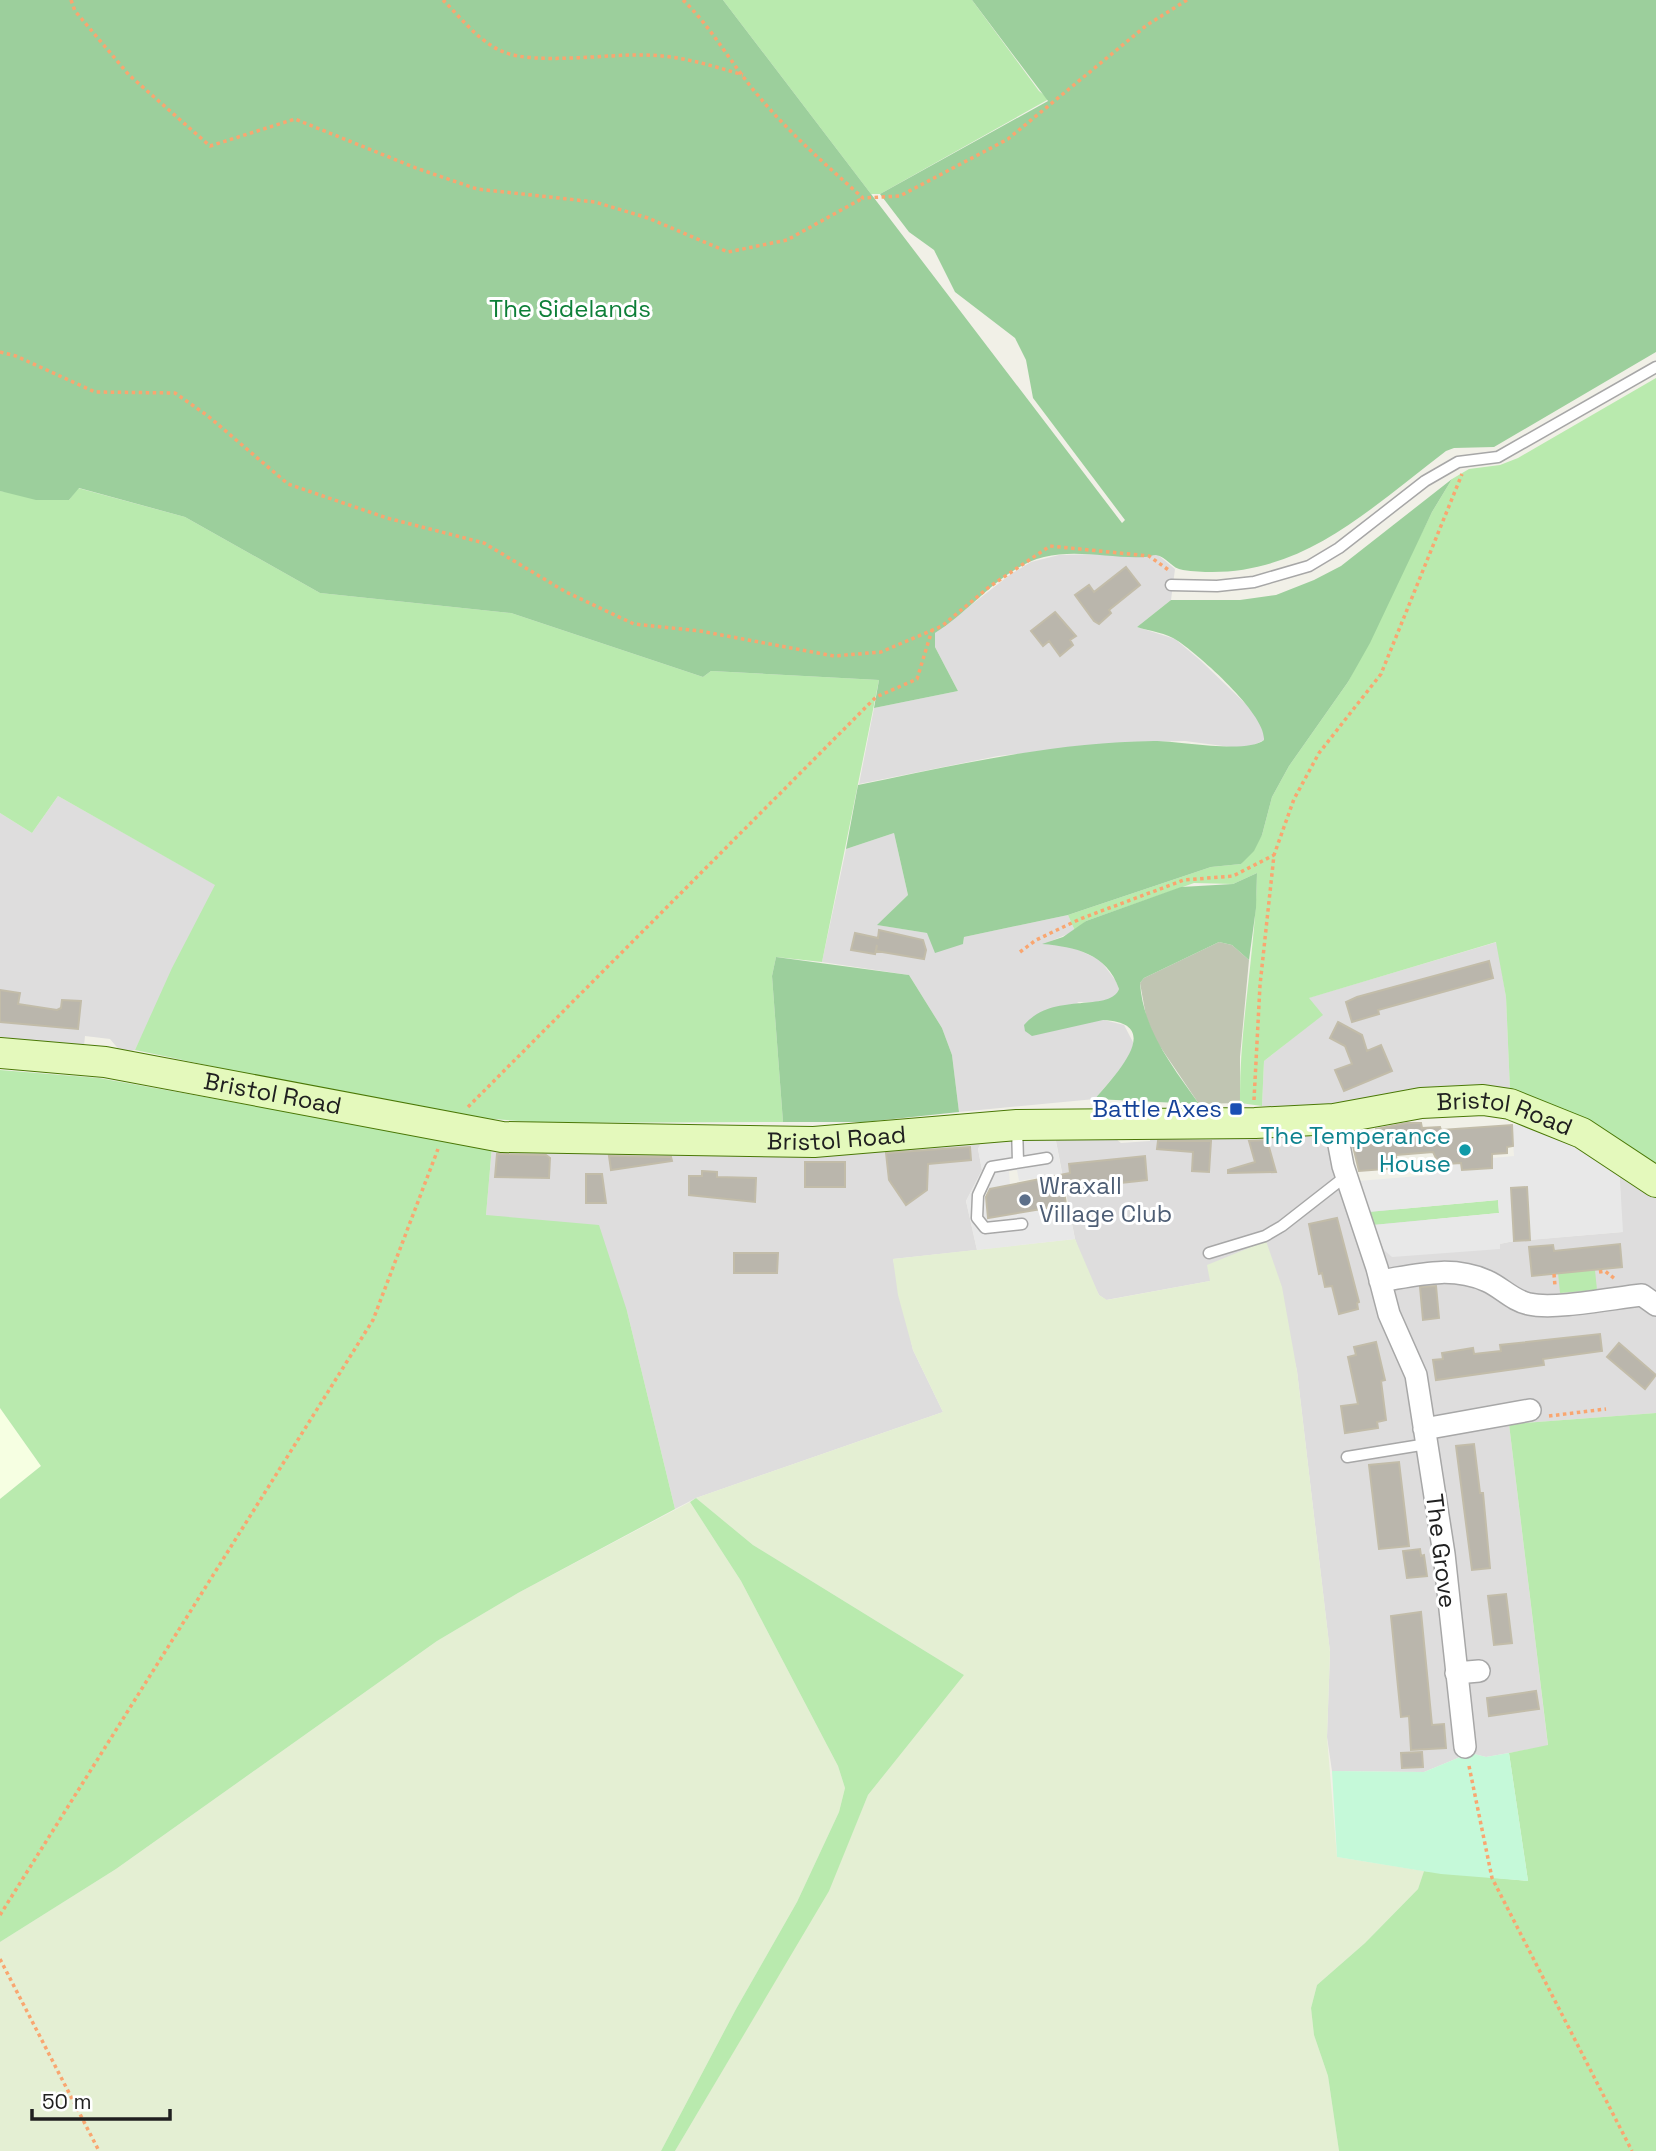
<svg xmlns="http://www.w3.org/2000/svg" width="1656" height="2151" font-family="'Space Grotesk',sans-serif">
<style>
.residential{fill:#dedddd}
.education{fill:#f6ffe2}
.construction{fill:#c0c5b2}
.farmland{fill:#e4efd3}
.grass{fill:#b9eaae}
.forest{fill:#9ccf9c}
.park{fill:#c5f9d9}
.parking{fill:#e8e8e8}
.building{fill:#bab6ac;stroke:#c2bca9;stroke-width:2}
.lines{fill:none;stroke-linecap:round;stroke-linejoin:round}
.lane-casing{stroke:#a7a7a7;stroke-width:13}
.street-casing{stroke:#a7a7a7;stroke-width:24}
.secondary-casing{stroke:#4a7806;stroke-width:32}
.path{stroke:#f9a670;stroke-width:3.5;stroke-dasharray:3.5 3.5;stroke-linecap:butt}
.lane{stroke:#fff;stroke-width:10}
.street{stroke:#fff;stroke-width:21}
.secondary{stroke:#e4f9bc;stroke-width:30}
.transit-dot{fill:#1a4fb4;stroke:#fff;stroke-width:2.5}
.culture-dot{fill:#0f9aa8;stroke:#fff;stroke-width:2.5}
.service-dot{fill:#5c6f8a;stroke:#fff;stroke-width:2.5}
.labels{text-anchor:middle;stroke-width:6;stroke-linejoin:round;paint-order:stroke}
.park-label{font-size:24px;fill:#0d7f38;stroke:#fff}
.street-label{font-size:24px;fill:#202020;stroke:#fff}
.transit-label{font-size:24px;fill:#164399;stroke:#fff;text-anchor:end}
.culture-label{font-size:24px;fill:#0d838f;stroke:#fff;text-anchor:end}
.service-label{font-size:24px;fill:#4e5e75;stroke:#fff;text-anchor:start}
</style>
<rect width="100%" height="100%" fill="#f1f0e7"/>
<!-- residential -->
<path class="residential" d="M1097,554L1158,555L1175,569L1171,600L1137,627L1175,639L1200,660L1251,709L1265,731L1264,740L1246,749L1185,741L1125,742L998,756L859,784L874,708L958,691L935,647V633L1011,574L1031,562L1059,555Z
M58,796L216,885L135,1050L121,1052L110,1039L85,1036L84,1046L0,1037V813L32,833Z
M894,833L908,895L878,925L927,933L963,944L964,937L1068,915L1075,931L1044,944L1072,947L1100,960L1116,981L1119,989L1116,996L1106,1002H1077L1104,1020L1124,1025L1134,1044L1131,1056L1095,1099L959,1112L952,1055L942,1028L909,975L822,962L846,849Z
M1497,942L1506,997L1510,1090L1326,1109L1262,1106L1264,1061L1322,1015L1308,998Z
M1303,1132L1327,1147L1341,1195L1360,1193L1500,1249L1499,1244L1514,1241L1622,1232L1619,1165L1656,1195V1413L1509,1424L1548,1746L1486,1757L1470,1753L1424,1772L1332,1771L1327,1737L1330,1652L1297,1371L1266,1242L1237,1255L1210,1281L1106,1300L1099,1295L1085,1268L1075,1239L1055,1136L1086,1135L1092,1140L1116,1139L1121,1143L1150,1141L1151,1133Z
M982,1141L978,1149L982,1170L966,1201L977,1250L893,1259L913,1350L943,1412L696,1498L675,1509L627,1311L486,1215L492,1146Z"/>
<!-- education -->
<path class="education" d="M0,1408L41,1466L0,1499Z"/>
<!-- construction -->
<path class="construction" d="M1219,942L1232,945L1249,960L1240,1057V1103L1199,1104L1155,1039L1146,1016L1140,983L1144,978Z"/>
<!-- farmland -->
<path class="farmland" d="M1075,1239L1099,1295L1107,1300L1210,1281L1207,1265L1266,1241L1282,1287L1297,1371L1330,1652L1327,1737L1337,1857L1424,1871L1418,1889L1365,1943L1317,1985L1311,2008L1314,2035L1328,2076L1339,2151H675L828,1891L868,1795L964,1675L753,1545L696,1498L943,1412L913,1350L898,1295L893,1259Z
M690,1502L741,1581L838,1766L845,1788L839,1812L797,1902L736,2009L661,2151H0V1942L116,1869L437,1641L518,1593Z"/>
<!-- grass -->
<path class="grass" d="M723,0H972L1039,91L1049,99L880,194H871Z
M1656,378V1169L1510,1090L1506,997L1496,942L1309,998L1323,1015L1264,1061L1262,1106L1240,1103C1239,1026 1256,950 1257,873L1233,884L1194,883L1086,921L1075,931L1068,915L1211,867L1241,864L1262,835L1272,797L1289,766L1348,682L1432,512L1452,479L1469,469L1500,465L1518,458Z
M78,488L185,517L320,593L511,613L703,677L711,671L879,680L822,962L776,957L772,976L783,1122L546,1123L479,1118L425,1111L135,1050L172,968L215,885L58,796L32,833L0,813V491L69,500Z
M0,1070L99,1078L271,1109L273,1103L492,1146L486,1215L599,1225L627,1311L675,1509L518,1593L437,1641L116,1869L0,1942V1499L41,1466L0,1408Z
M1498,1200L1499,1213L1373,1225L1368,1212Z
M1595,1270L1597,1290L1560,1293L1558,1273Z
M1656,1413V2151H1339L1328,2076L1314,2035L1311,2008L1317,1985L1365,1943L1418,1889L1424,1871L1528,1881L1509,1753L1548,1745L1509,1424Z
M696,1498L753,1545L964,1675L868,1795L829,1891L675,2151H661L736,2009L797,1902L839,1812L845,1788L838,1766L741,1581L690,1502Z"/>
<!-- forest -->
<path class="forest" d="M0,0H723L1122,523L1125,520L1033,398L1026,360L1015,338L955,292L934,250L909,232L880,194L1048,101L972,0H1656V352L1494,447L1454,448L1446,451C1364,513 1294,585 1183,570C1172,569 1166,556 1156,555C1152,555 1149,557 1145,557C1112,559 1078,549 1044,557C1002,567 971,611 935,633V647L958,691L874,708L879,680L711,671L703,677L511,613L320,593L185,517L79,488L69,500H36L0,491Z
M1452,479L1432,512L1370,643L1348,682L1289,766L1272,797L1262,835L1254,851L1241,864L1211,867L1068,915L964,937L963,944L935,953L927,933L877,925L908,895L894,833L846,849L858,785C956,765 1054,742 1154,741C1180,741 1247,754 1264,740C1266,714 1200,656 1178,641C1167,633 1149,631 1137,627L1171,600H1240L1276,595L1314,580L1341,566Z
M1257,873L1256,908L1249,960L1232,945L1219,942L1144,978L1140,983C1143,1030 1173,1067 1199,1104L1095,1099C1112,1078 1168,1023 1103,1020L1032,1036L1025,1031L1024,1025C1053,991 1110,1013 1119,989C1107,953 1075,947 1042,944L1063,937L1086,921L1181,887L1233,884Z
M776,957L909,975L942,1028L952,1055L959,1112L865,1122H783L772,976Z"/>
<!-- park -->
<path class="park" d="M1470,1753L1486,1757L1509,1753L1528,1881L1441,1874L1337,1857L1332,1771L1424,1772Z"/>
<!-- parking -->
<path class="parking" d="M1531,1124L1619,1165L1623,1232L1530,1240L1529,1211H1513L1514,1241L1500,1244V1249L1392,1257L1384,1250L1373,1225L1499,1213L1498,1200L1368,1212L1358,1181L1432,1175V1161L1461,1163L1462,1170L1492,1168V1158L1514,1156L1512,1125Z
M1055,1136L1062,1174L1019,1181L1017,1170L1009,1171L1010,1185L990,1189V1192L984,1193L988,1217L1068,1205L1075,1239L977,1250L966,1201L982,1170L978,1149L982,1141Z"/>
<!-- building -->
<path class="building" d="M1126,567L1140,585L1109,610L1111,613L1099,624L1094,621L1075,595L1089,585L1094,592Z
M1055,612L1076,636L1070,640L1073,645L1060,656L1049,641L1043,646L1031,631Z
M879,930L923,940L926,950L924,959L876,951L877,945L875,954L851,950L855,933L878,938Z
M1489,961L1493,978L1378,1010L1379,1014L1352,1022L1346,1002L1357,997Z
M0,990L20,993L18,1004L57,1010L61,1008L62,1000L81,1001L78,1029L0,1022Z
M1338,1022L1362,1035L1367,1051L1381,1045L1392,1071L1344,1091L1335,1070L1352,1064L1345,1046L1330,1038Z
M1407,1123H1421L1422,1128L1440,1127L1441,1130L1512,1125L1513,1146L1507,1147V1153L1492,1154V1168L1462,1170L1461,1163L1447,1164L1446,1160H1437L1433,1152L1396,1155L1397,1168L1359,1171L1352,1142L1376,1139V1129Z
M1267,1140L1276,1172L1228,1173V1170L1255,1162L1249,1141Z
M1158,1141H1211L1209,1172L1192,1171L1193,1152L1157,1149Z
M970,1147L971,1160L928,1164L927,1190L906,1205L889,1180L886,1153Z
M497,1154L546,1155L550,1158L549,1178L495,1177Z
M609,1156L671,1157L672,1161L611,1170Z
M1145,1156L1147,1180L1064,1189L1066,1205L988,1218L986,1197L990,1189L1070,1173L1069,1164Z
M805,1162H845V1187H805Z
M702,1171L717,1172V1177L756,1178L755,1202L689,1195V1176H702Z
M586,1174H602L606,1203H586Z
M1527,1187L1530,1240L1514,1241L1511,1188Z
M1337,1218L1359,1302L1357,1303L1358,1309L1339,1314L1332,1286L1325,1287L1322,1273L1319,1274L1309,1224Z
M1620,1244L1622,1267L1532,1276L1529,1247L1553,1245L1554,1251Z
M734,1253H778L777,1273H734Z
M1436,1286L1439,1318L1423,1320L1420,1287Z
M1600,1334L1602,1351L1543,1359L1544,1365L1436,1380L1433,1360L1443,1359L1442,1353L1473,1348L1474,1354L1501,1351L1500,1345Z
M1376,1342L1385,1380L1381,1381L1386,1420L1377,1422L1378,1428L1345,1433L1341,1406L1358,1404L1348,1357L1356,1355L1354,1347Z
M1619,1343L1656,1375L1645,1389L1607,1357Z
M1474,1444L1480,1493H1483L1490,1568L1472,1570L1456,1446Z
M1399,1462L1409,1546L1379,1549L1369,1465Z
M1420,1549L1421,1556L1424,1555L1427,1576L1407,1578L1403,1551Z
M1506,1594L1512,1643L1494,1645L1488,1596Z
M1421,1612L1432,1725L1444,1724L1446,1748L1411,1750L1409,1716L1401,1717L1391,1616Z
M1536,1691L1539,1709L1489,1716L1487,1698Z
M1422,1752L1423,1767L1402,1768L1401,1753Z"/>
<g class="lines">
<!-- lane casing -->
<g class="lane-casing">
<path id="lane" d="M1171,585L1217,586L1254,582L1309,566L1339,548L1425,481L1458,462L1498,457L1656,367
M1017,1126L1018,1162
M1022,1224L985,1228L977,1218L978,1195L991,1167L1047,1158
M1209,1253L1265,1236L1282,1226L1346,1176
M1347,1457L1427,1444"/>
</g>
<!-- street casing -->
<g class="street-casing">
<path id="street" d="M1334,1119L1343,1166L1377,1268L1389,1314L1416,1375L1444,1554L1465,1747
M1380,1281C1417,1275 1451,1265 1487,1281C1501,1287 1513,1301 1529,1304C1555,1310 1613,1298 1642,1295L1656,1305
M1424,1429L1530,1410
M1456,1673L1479,1671"/>
</g>
<!-- secondary casing -->
<g class="secondary-casing">
<g id="secondary">
<path id="s1" d="M0,1053L105,1062L502,1137L814,1142L1017,1125L1255,1123L1334,1119L1421,1103L1483,1100L1510,1104L1582,1133L1656,1182"/>
</g>
</g>
<!-- path -->
<path class="path" d="M71,0L75,11L129,75L210,146L295,119L416,168L477,189L595,202L648,218L728,252L787,240L863,198
M443,0C461,18 480,43 504,52C534,65 608,54 643,55C678,55 710,65 743,75
M683,0C712,28 730,62 756,93C788,132 825,164 863,198L900,196L1008,139L1147,25L1187,0
M0,352L16,356L95,392L175,393L208,416L288,484L387,518L484,543L566,592L634,624L700,631L834,656L881,652L942,626L989,587L1050,546L1149,556L1170,571
M1020,952L1036,940L1080,919L1184,880L1233,876L1274,855
M1254,1100L1260,985L1274,855L1294,799L1319,753L1381,674L1462,474
M468,1107L876,697L917,679L932,630
M1599,1272L1605,1271L1615,1279
M1554,1274L1555,1286
M1549,1416L1606,1409
M1469,1766L1492,1878L1632,2151
M0,1915L373,1320L438,1149
M0,1959L99,2151"/>
<!-- lane -->
<use href="#lane" class="lane"/>
<!-- street -->
<use href="#street" class="street"/>
<!-- secondary -->
<use href="#secondary" class="secondary"/>
</g>
<!-- markers -->
<rect class="transit-dot" x="1229" y="1102" width="14" height="14" rx="3.5"/>
<circle class="culture-dot" cx="1465" cy="1150" r="7"/>
<circle class="service-dot" cx="1025" cy="1200" r="7"/>
<g class="labels">
<!-- park labels -->
<g class="park-label">
<text x="570" y="317">The Sidelands</text>
</g>
<!-- street labels -->
<g class="street-label">
<text dy="8" stroke="none"><textPath href="#s1" startOffset="276">Bristol Road</textPath></text>
<text dy="8" stroke="none"><textPath href="#s1" startOffset="1516">Bristol Road</textPath></text>
<text dy="8" stroke="none"><textPath href="#s1" startOffset="844">Bristol Road</textPath></text>
<text transform="translate(1441 1551) rotate(83)" y="8">The Grove</text>
</g>
<!-- transit labels -->
<g class="transit-label">
<text x="1222" y="1117">Battle Axes</text>
</g>
<!-- culture labels -->
<g class="culture-label">
<text x="1451" y="1144">The Temperance<tspan x="1451" dy="28">House</tspan></text>
</g>
<!-- service labels -->
<g class="service-label">
<text x="1039" y="1194">Wraxall<tspan x="1039" dy="28">Village Club</tspan></text>
</g>
</g>
<!-- scale -->
<path d="M32 2109v10h138v-10" fill="none" stroke="#202020" stroke-width="3.5"/>
<text x="42" y="2109" font-size="21" fill="#202020" stroke="#ffffff" stroke-width="5" paint-order="stroke">50 m</text>
</svg>
